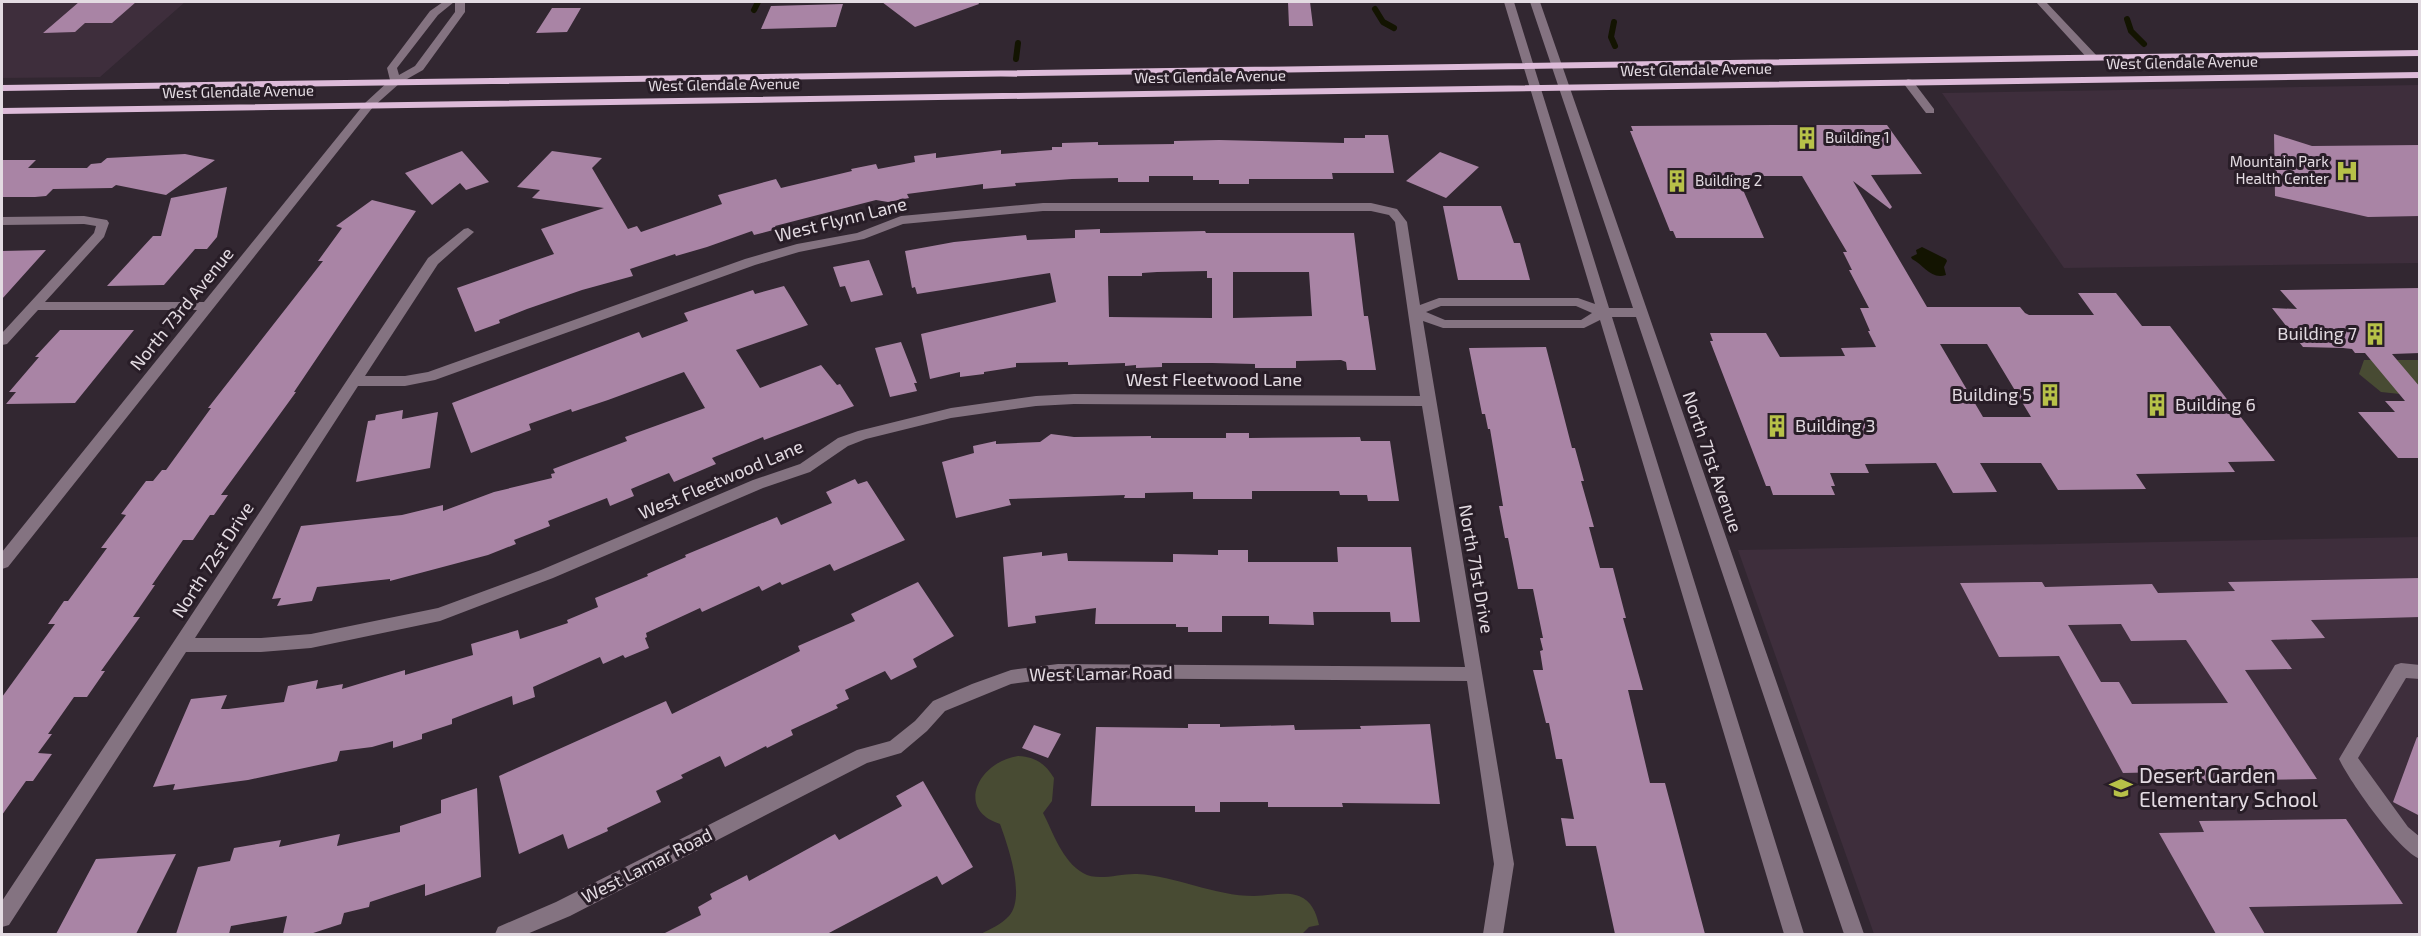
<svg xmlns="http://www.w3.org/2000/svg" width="2421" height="936" font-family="'Exo 2',sans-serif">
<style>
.built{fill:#3e2e3c}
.green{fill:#484b33}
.water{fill:#131401}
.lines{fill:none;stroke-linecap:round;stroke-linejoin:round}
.stream{stroke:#131401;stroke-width:6}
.building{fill:#a984a5;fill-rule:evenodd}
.minor{fill:#847381;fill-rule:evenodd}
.major{fill:#ddbbd9;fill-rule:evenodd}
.labels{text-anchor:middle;stroke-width:6;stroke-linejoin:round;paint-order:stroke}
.far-street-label{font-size:15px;fill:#e3dbe2;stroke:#281d27}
.far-poi-label{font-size:15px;fill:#e3dbe2;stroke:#281d27;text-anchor:start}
.street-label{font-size:18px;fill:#e3dbe2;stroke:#281d27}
.poi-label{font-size:18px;fill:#e3dbe2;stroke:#281d27;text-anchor:end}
.near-poi-label{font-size:21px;fill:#e3dbe2;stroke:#281d27;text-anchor:start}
</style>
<rect width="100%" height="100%" fill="#322731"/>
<!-- built -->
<path class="built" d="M2,2H185L100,77L2,78Z
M2419,85V263L2064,268L1942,93Z
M2419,537V934H1874L1738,550Z"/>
<!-- green -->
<path class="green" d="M2364,360H2419V396L2381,392L2359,374Z
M1018,756C1035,757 1045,763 1054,778L1052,801L1043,813C1053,832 1062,861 1083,873C1098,882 1120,873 1137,874C1176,876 1214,896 1254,896C1268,896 1286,891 1299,896C1312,901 1316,913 1319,925L1309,927L1302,934H981C990,929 1002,924 1009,916C1026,897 1008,846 1000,824C955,810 978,762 1018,756Z"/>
<!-- water -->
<path class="water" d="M1922,247L1946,259L1947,261L1944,267L1946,275C1931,280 1924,265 1912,259L1911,257L1917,254L1916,250Z"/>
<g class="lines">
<!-- stream -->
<path class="stream" d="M1375,9L1383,22L1394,28
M754,10L758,2
M2127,19L2131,31L2144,44
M1614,22L1611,37L1615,46
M1016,59L1018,43"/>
</g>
<!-- building -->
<path class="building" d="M79,2H136L112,23H85L75,32L43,33Z
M882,2H978L979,4L915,27Z
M1288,2H1310L1313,26H1289Z
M843,4L836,27L761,29L771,6Z
M552,8H581L567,32L536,33Z
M1773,125H1887L1922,174L1871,175L1892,207L1890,209L1853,181L1927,307H2020L2025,313L2029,315H2094L2078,293H2116L2142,326H2170L2275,461L2228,462L2235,472L2136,474L2146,489L2058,490L2041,463H1980L1997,492L1953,493L1936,463L1865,464L1869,473H1830L1835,486H1831L1835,495H1773L1770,486H1766L1710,341H1713L1710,333H1766L1780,357L1845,356L1841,348L1876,347L1868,331H1870L1860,308H1869L1849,270H1852L1843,252H1847L1802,176H1737L1764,238H1676L1673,231H1670L1630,131H1633L1631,126ZM1940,344H1987L2031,417H1983Z
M2274,134L2312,146L2420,145V216L2368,217L2275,196Z
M1365,135H1388L1394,173H1332L1333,179H1249V184H1219V180H1193V176H1149V182H1118V178L1072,179L1015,183L1016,186L983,189V184L907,194L909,198L888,202L876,200L775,226L777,229L754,235L752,231L707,247L676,256L675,254L630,269L633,276L582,290L527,309L499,320L500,323L475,332L457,288L554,254L541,229L604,208L532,198L540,190L517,187L552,151L602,158L592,168L628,229L637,226L641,232L722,204L718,195L776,179L781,188L852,171L851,169L876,164L878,169L915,162L914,156L936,153V158L1001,150V154L1052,150V147H1062V143L1098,142V145L1174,144V141L1219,140L1344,143V138H1365Z
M462,151L489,182L466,190L460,183L432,205L405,173Z
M1440,152L1479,167L1446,198L1406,181Z
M185,154L215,160L166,195L116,185L112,188L53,189L46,196L35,197H2V160H36L28,168H87L91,164L101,163L107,158Z
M227,187L217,237L207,249H195L164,285L107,286L153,236H161L171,198Z
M372,200L416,211L294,392H296L221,495H228L214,515H210L193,540H183L152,585H155L133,617H140L101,671H105L87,697H74L48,734H52L38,753L52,754L33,781H26L2,815V697L55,624H48L64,601H68L107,548H101L126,515L121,514L146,481H153L162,470H166L211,408H208L323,261H318L342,228L336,226Z
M1443,206H1501L1514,243H1520L1530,280H1458Z
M1100,229V233H1107L1205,231L1206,233H1354L1364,316H1368L1376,370H1347L1346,362L1341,360L1296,361V368H1255V364L1212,363H1162V367L1136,368V365L1125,366V363L1068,365V362L1016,363V367L984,372V374L960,377V372L930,379L921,334L1056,302L1050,273L917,294L915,287L912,288L905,251L954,242L1026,235L1027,240L1075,238V230ZM1207,271V278H1212V318L1109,317L1108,276H1142V273L1157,272ZM1233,272H1309L1312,316L1233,318Z
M46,250L2,299V251Z
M869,260L883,295L851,302L845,286L840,287L833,267Z
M784,286L808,325L736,350L760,388L821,365L837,385L840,384L854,406L764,440L763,437L712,458L716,464L674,482L669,473L631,489L634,496L610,506L607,498L548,521L550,526L514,540L516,544L488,555L390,581V579L317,587L312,601L277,606L281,598L272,599L301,526L402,515L443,505V511L494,492L552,478L551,474L555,473L553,469L627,441L625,437L705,408L684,372L608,400L572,412L571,409L529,424L531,430L471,453L452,403L639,332L642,338L688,321L684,313L753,290L755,294Z
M2420,288V353L2392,354L2420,387V458H2398L2358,412H2395L2385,401H2405L2365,353H2355L2352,349L2343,348L2303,347L2272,308L2297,309L2280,290Z
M60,330H134L75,403L6,404L16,392H9L39,357H35Z
M901,342L917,383H914L917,391L890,397L875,348Z
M1546,347L1572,448H1575L1584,481H1581L1594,527H1589L1600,568H1613L1626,618H1623L1643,690H1628L1650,783H1665L1705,934H1615L1596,846H1566L1561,818L1574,819L1562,759H1556L1549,723H1546L1533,670H1543L1540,651L1543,650L1540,638H1543L1533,589H1518L1508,538H1505L1499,506H1503L1490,429H1488L1485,414H1482L1469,348Z
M403,410L402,419L438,412L430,468L356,482L368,421L375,420L376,415Z
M1226,433H1249V438L1360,437L1361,441H1390L1399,501H1368L1367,495H1340L1339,491H1252V499H1193V492L1145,493V498H1124L1125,495L1009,499L1011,505L956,518L942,462L974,453L973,446L996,441V444L1040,442L1051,434L1074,437L1151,436V438H1226Z
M855,479L858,484L867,481L905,540L834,571L830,564L782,585L780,582L762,591L759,586L702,612L700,608L646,633L647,637L645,638L649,648L625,658L623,655L603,664L600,657L533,687L535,697L513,705L512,696L452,719V724L422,734V739L393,748V741L372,747L340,751L337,761L248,780L173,790L175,784L153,787L191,699L227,695L221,709H228L284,702L288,686L318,680L316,689L343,684L342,689L405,670V675L473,655L471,644L518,630L520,639L568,623L567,620L598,607L595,598L648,576L647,574L686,557L685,555L777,517L781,525L832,503L826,492Z
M1337,547H1411L1420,622H1391L1390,612H1313L1314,625L1269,624V616H1222V632H1188V627H1176V624H1095L1096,608L1035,616L1036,623L1008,627L1003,557L1042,552V556L1067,553L1068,561L1173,562V554L1218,555V550H1248V562H1338Z
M2420,578V617L2311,620L2325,638L2271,640L2292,669L2245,670L2317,779L2173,781L2168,772L2123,773L2059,656L1999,657L1960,583L2042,582L2045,587L2152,584L2158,593L2235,591L2228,582ZM2121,624L2131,641L2186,640L2228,703L2132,704L2119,682H2101L2068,625Z
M918,582L954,636L913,659L917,667L891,680L885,671L845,690L849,699L836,705L838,708L791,730L793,735L767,748L766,746L725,767L720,756L681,775L683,778L656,791L661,802L607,828L608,831L568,849L563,834L519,854L499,776L666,701L672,714L800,651L798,646L855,621L851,614Z
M1188,724H1220V727L1294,725L1295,730L1361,729L1360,726L1430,724L1440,804L1342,803L1343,807H1268V802H1220V812H1195V806H1091L1096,727L1188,728Z
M1034,725L1061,734L1048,758L1022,748Z
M2417,737L2420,738V816L2393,802Z
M923,781L973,867L942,885L937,876L827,934H663L701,915L698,907L712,899L710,894L747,875L749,881L835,834L839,840L902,806L896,796Z
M477,788L481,877L425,896V884L370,902L369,907L344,913L341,924L310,934H283L287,916L231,926L229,934H176L198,867L230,861L234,848L281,840L279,847L340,834L337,846L400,832V826L441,813V800Z
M2346,819L2403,904L2249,907L2265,934H2216L2159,833L2204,832L2199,821Z
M176,854L136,934H56L96,859Z"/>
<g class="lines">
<!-- minor -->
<path class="minor" d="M443,2H454L438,15L397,68L399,75L415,66L455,12V2H465V12L423,70L400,83L373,107L8,567L2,569V552L197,310H38L7,344L2,345V333L94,233L96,226L84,224L2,225V217L84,216L107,220L109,223L104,237L45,302H204L365,103L390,80L387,68L430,11Z
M1504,2H1514L1609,308H1633L1530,2H1540L1864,934H1844L1636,317H1612L1804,934H1784L1600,320L1584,328H1443L1423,321L1514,864L1503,934H1483L1494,864L1467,681L1058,678L1011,684L945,711L927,731L901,753L867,763L570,916L527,934H495L498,927L556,902L857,750L890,741L915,721L933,701L972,684L1011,670L1058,664L1465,667L1422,406L1074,404L1036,406L951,418L866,439L848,446L810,472L763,488L553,578L440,621L311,648L261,652H186L9,925L2,927V901L428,258L464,229L468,228L474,232L438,264L365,376H405L428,372L745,259L797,244L857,233L901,216L1043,203H1371L1397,209L1407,222L1420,305L1439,298H1578L1595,304ZM1043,211H1371L1389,215L1395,222L1420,396L1074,394L1036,396L951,408L858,431L838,438L800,464L753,480L541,570L438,608L311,634L261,638H195L358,386H405L435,380L755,265L799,252L864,239L903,224ZM1441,306H1576L1592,313L1581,320H1445L1426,312Z
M2036,2H2046L2097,56V60H2089Z
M1908,79L1912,80L1934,109V113H1926L1904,84L1903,82Z
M2401,663L2420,665V679L2406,678L2358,758L2408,827L2420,837V859C2398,850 2350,782 2339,759L2395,665Z"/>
<!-- major -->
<path class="major" d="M2420,50V56L2,91V85Z
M2420,72V78L2,114V108Z"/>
</g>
<!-- icons -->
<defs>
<g id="building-bare" transform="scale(1.8)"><path d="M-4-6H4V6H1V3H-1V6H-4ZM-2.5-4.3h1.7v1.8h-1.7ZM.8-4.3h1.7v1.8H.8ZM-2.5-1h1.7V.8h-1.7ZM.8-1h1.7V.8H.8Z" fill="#b7c148" stroke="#281d27" stroke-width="2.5" paint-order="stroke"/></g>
<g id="hospital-bare" transform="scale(1.8)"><path d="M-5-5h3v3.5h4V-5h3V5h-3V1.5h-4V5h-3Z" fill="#b7c148" stroke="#281d27" stroke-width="2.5" paint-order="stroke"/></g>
<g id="school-bare" transform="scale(1.8)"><path d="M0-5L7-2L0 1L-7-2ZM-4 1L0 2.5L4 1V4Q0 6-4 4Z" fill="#b7c148" stroke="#281d27" stroke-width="2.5" paint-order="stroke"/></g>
</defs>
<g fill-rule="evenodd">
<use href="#building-bare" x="1807" y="138"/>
<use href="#hospital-bare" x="2347" y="171"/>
<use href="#building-bare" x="1677" y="181"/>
<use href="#building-bare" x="2375" y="334"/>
<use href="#building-bare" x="2050" y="395"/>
<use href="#building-bare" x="2157" y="405"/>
<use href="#building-bare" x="1777" y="426"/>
<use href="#school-bare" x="2121" y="788"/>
</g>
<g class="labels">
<!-- far-street labels -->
<g class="far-street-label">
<text transform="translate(2182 63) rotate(-1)" y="5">West Glendale Avenue</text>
<text transform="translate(1696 70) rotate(-1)" y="5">West Glendale Avenue</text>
<text transform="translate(1210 77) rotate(-1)" y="5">West Glendale Avenue</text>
<text transform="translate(724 85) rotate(-1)" y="5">West Glendale Avenue</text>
<text transform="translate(238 92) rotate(-1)" y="5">West Glendale Avenue</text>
</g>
<!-- far-poi labels -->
<g class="far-poi-label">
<text x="1825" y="143">Building 1</text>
<text x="2329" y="167" text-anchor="end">Mountain Park<tspan x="2329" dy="17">Health Center</tspan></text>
<text x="1695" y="186">Building 2</text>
</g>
<!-- street labels -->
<g class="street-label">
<text transform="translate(841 220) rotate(-14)" y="6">West Flynn Lane</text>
<text transform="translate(182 309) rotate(-51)" y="6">North 73rd Avenue</text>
<text x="1214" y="386">West Fleetwood Lane</text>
<text transform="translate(1712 462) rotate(71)" y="6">North 71st Avenue</text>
<text transform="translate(721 480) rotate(-23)" y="6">West Fleetwood Lane</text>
<text transform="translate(213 560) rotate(-57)" y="6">North 72st Drive</text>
<text transform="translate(1476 569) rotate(80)" y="6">North 71st Drive</text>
<text transform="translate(1101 674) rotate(-1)" y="6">West Lamar Road</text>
<text transform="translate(647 866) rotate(-27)" y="6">West Lamar Road</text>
</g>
<!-- poi labels -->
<g class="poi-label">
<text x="2357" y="340">Building 7</text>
<text x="2032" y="401">Building 5</text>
<text x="2175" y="411" text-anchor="start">Building 6</text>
<text x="1795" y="432" text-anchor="start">Building 3</text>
</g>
<!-- near-poi labels -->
<g class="near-poi-label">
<text x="2139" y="783">Desert Garden<tspan x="2139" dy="24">Elementary School</tspan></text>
</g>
</g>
<!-- border -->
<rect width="2421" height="936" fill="none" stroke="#e3dbe2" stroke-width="6"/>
</svg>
